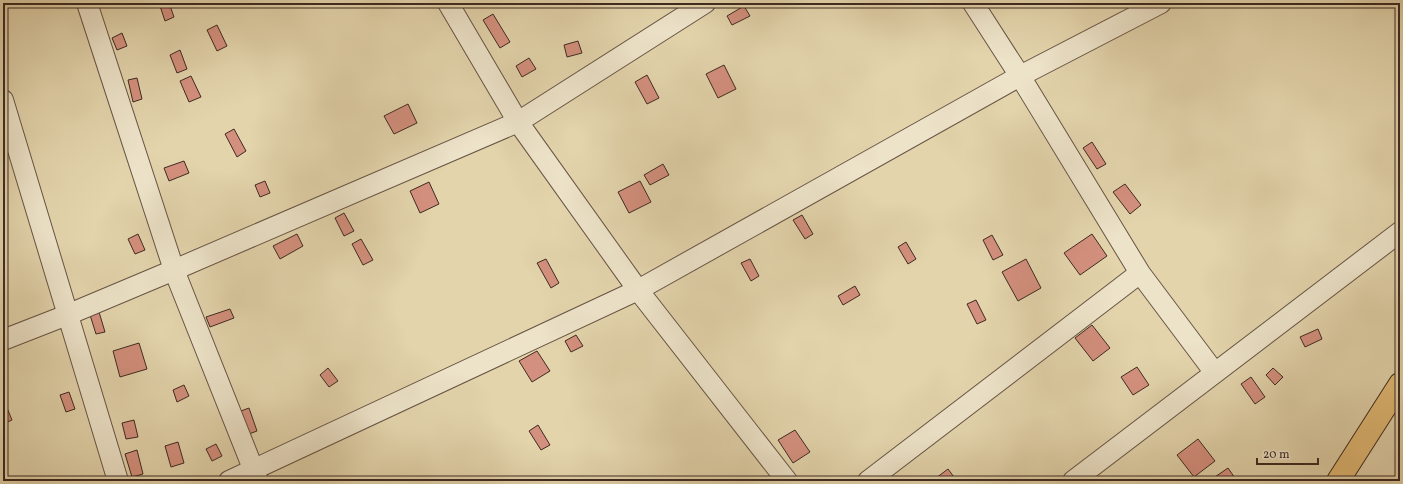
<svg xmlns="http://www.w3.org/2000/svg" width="1403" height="484" font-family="Vollkorn,serif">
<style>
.building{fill:#d4907e;stroke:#3e2a21}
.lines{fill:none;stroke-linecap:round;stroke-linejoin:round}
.minor-casing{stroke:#675444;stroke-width:22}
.major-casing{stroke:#3e2a21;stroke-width:24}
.minor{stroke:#ede3c9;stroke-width:20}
.major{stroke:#e2ba76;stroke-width:22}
</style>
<rect width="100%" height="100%" fill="#e3d4ac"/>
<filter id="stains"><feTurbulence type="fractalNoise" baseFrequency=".005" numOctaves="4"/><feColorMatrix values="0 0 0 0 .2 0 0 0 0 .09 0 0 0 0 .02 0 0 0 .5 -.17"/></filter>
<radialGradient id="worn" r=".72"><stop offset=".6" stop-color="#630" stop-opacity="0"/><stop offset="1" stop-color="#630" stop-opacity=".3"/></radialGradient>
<!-- building -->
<path class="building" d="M159,3H169L174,17L165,21Z
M744,6L750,16L732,25L727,16Z
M493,14L510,42L500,48L483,20Z
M217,25L227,46L217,51L207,30Z
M122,33L127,46L117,50L112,38Z
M578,41L582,53L567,57L564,45Z
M180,50L187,69L177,73L170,55Z
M529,58L536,69L522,77L516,66Z
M724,65L736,89L718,98L706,74Z
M647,75L659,98L647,104L635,82Z
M191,76L201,97L189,102L180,81Z
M137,78L142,99L133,102L128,80Z
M408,104L417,123L394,134L384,116Z
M234,129L246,151L237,157L225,134Z
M1092,142L1106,164L1097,169L1083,148Z
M184,161L189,173L169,181L164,168Z
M663,164L669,175L650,185L644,175Z
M265,181L270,193L260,197L255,185Z
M640,181L651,202L629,213L618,192Z
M429,182L439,204L420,213L410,191Z
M1125,184L1141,205L1130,214L1113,192Z
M3,189L7,196L3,198Z
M344,213L354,231L344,236L335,218Z
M802,215L813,234L805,239L793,220Z
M138,234L145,250L135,254L128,239Z
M297,234L303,246L280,259L273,246Z
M1092,234L1107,256L1080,275L1064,253Z
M992,235L1003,255L993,260L983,240Z
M361,239L373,260L363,265L352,244Z
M906,242L916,259L908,264L898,247Z
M546,259L559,283L551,288L537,263Z
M750,259L759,276L751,281L741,263Z
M1026,259L1041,288L1018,301L1002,272Z
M855,286L860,295L843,305L838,296Z
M976,300L986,320L977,324L967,304Z
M230,309L234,318L210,327L206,317Z
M99,312L105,332L96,334L90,315Z
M1092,325L1110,348L1093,361L1075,338Z
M1318,329L1322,339L1305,347L1300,337Z
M576,335L583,346L571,352L565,341Z
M139,343L147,369L120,377L113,351Z
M537,351L550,371L532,382L519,361Z
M1137,367L1149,385L1133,395L1121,377Z
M328,368L338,381L329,387L320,375Z
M1273,368L1283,377L1275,385L1266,375Z
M1251,377L1265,397L1255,404L1241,384Z
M184,385L189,396L177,402L173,390Z
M69,392L75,409L66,412L60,395Z
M3,403H5L12,420L3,424Z
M249,408L257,431L249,434L241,411Z
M134,420L138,437L126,439L122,423Z
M538,425L550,445L541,450L529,431Z
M795,430L810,452L793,463L778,440Z
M1198,439L1215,461L1194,477L1177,455Z
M178,442L184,463L171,467L165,446Z
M216,444L222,456L212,461L206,449Z
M137,450L143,474L132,477L125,454Z
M1228,468L1237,481H1209Z
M948,469L957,481H932Z"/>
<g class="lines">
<!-- minor casing -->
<g class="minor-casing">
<path id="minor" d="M87,3L174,270L258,481
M448,3L518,122L638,290L787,481
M973,3L1020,76L1140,273L1215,373
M3,100L118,481
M3,340L67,315L174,270L518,122L705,3
M229,481L638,290L1020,76L1161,3
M868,481L1140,273
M1073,481L1400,232"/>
</g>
<!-- major casing -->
<g class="major-casing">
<path id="major" d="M1338,481L1400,384"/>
</g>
<!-- minor -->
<use href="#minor" class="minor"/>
<!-- major -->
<use href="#major" class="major"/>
</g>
<!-- margin -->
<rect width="1403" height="484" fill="none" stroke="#e3d4ac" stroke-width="16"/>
<rect x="4" y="4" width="1395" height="476" fill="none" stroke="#3e2a21" stroke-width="2"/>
<rect x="8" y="8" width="1387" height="468" fill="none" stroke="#3e2a21"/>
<!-- scale -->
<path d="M1257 458v6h61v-6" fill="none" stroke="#3e2a21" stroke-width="2"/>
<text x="1263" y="458" font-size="12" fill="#3e2a21" stroke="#ede3c9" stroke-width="3" paint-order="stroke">20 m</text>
<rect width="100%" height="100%" filter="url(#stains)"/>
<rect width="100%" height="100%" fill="url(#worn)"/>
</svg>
